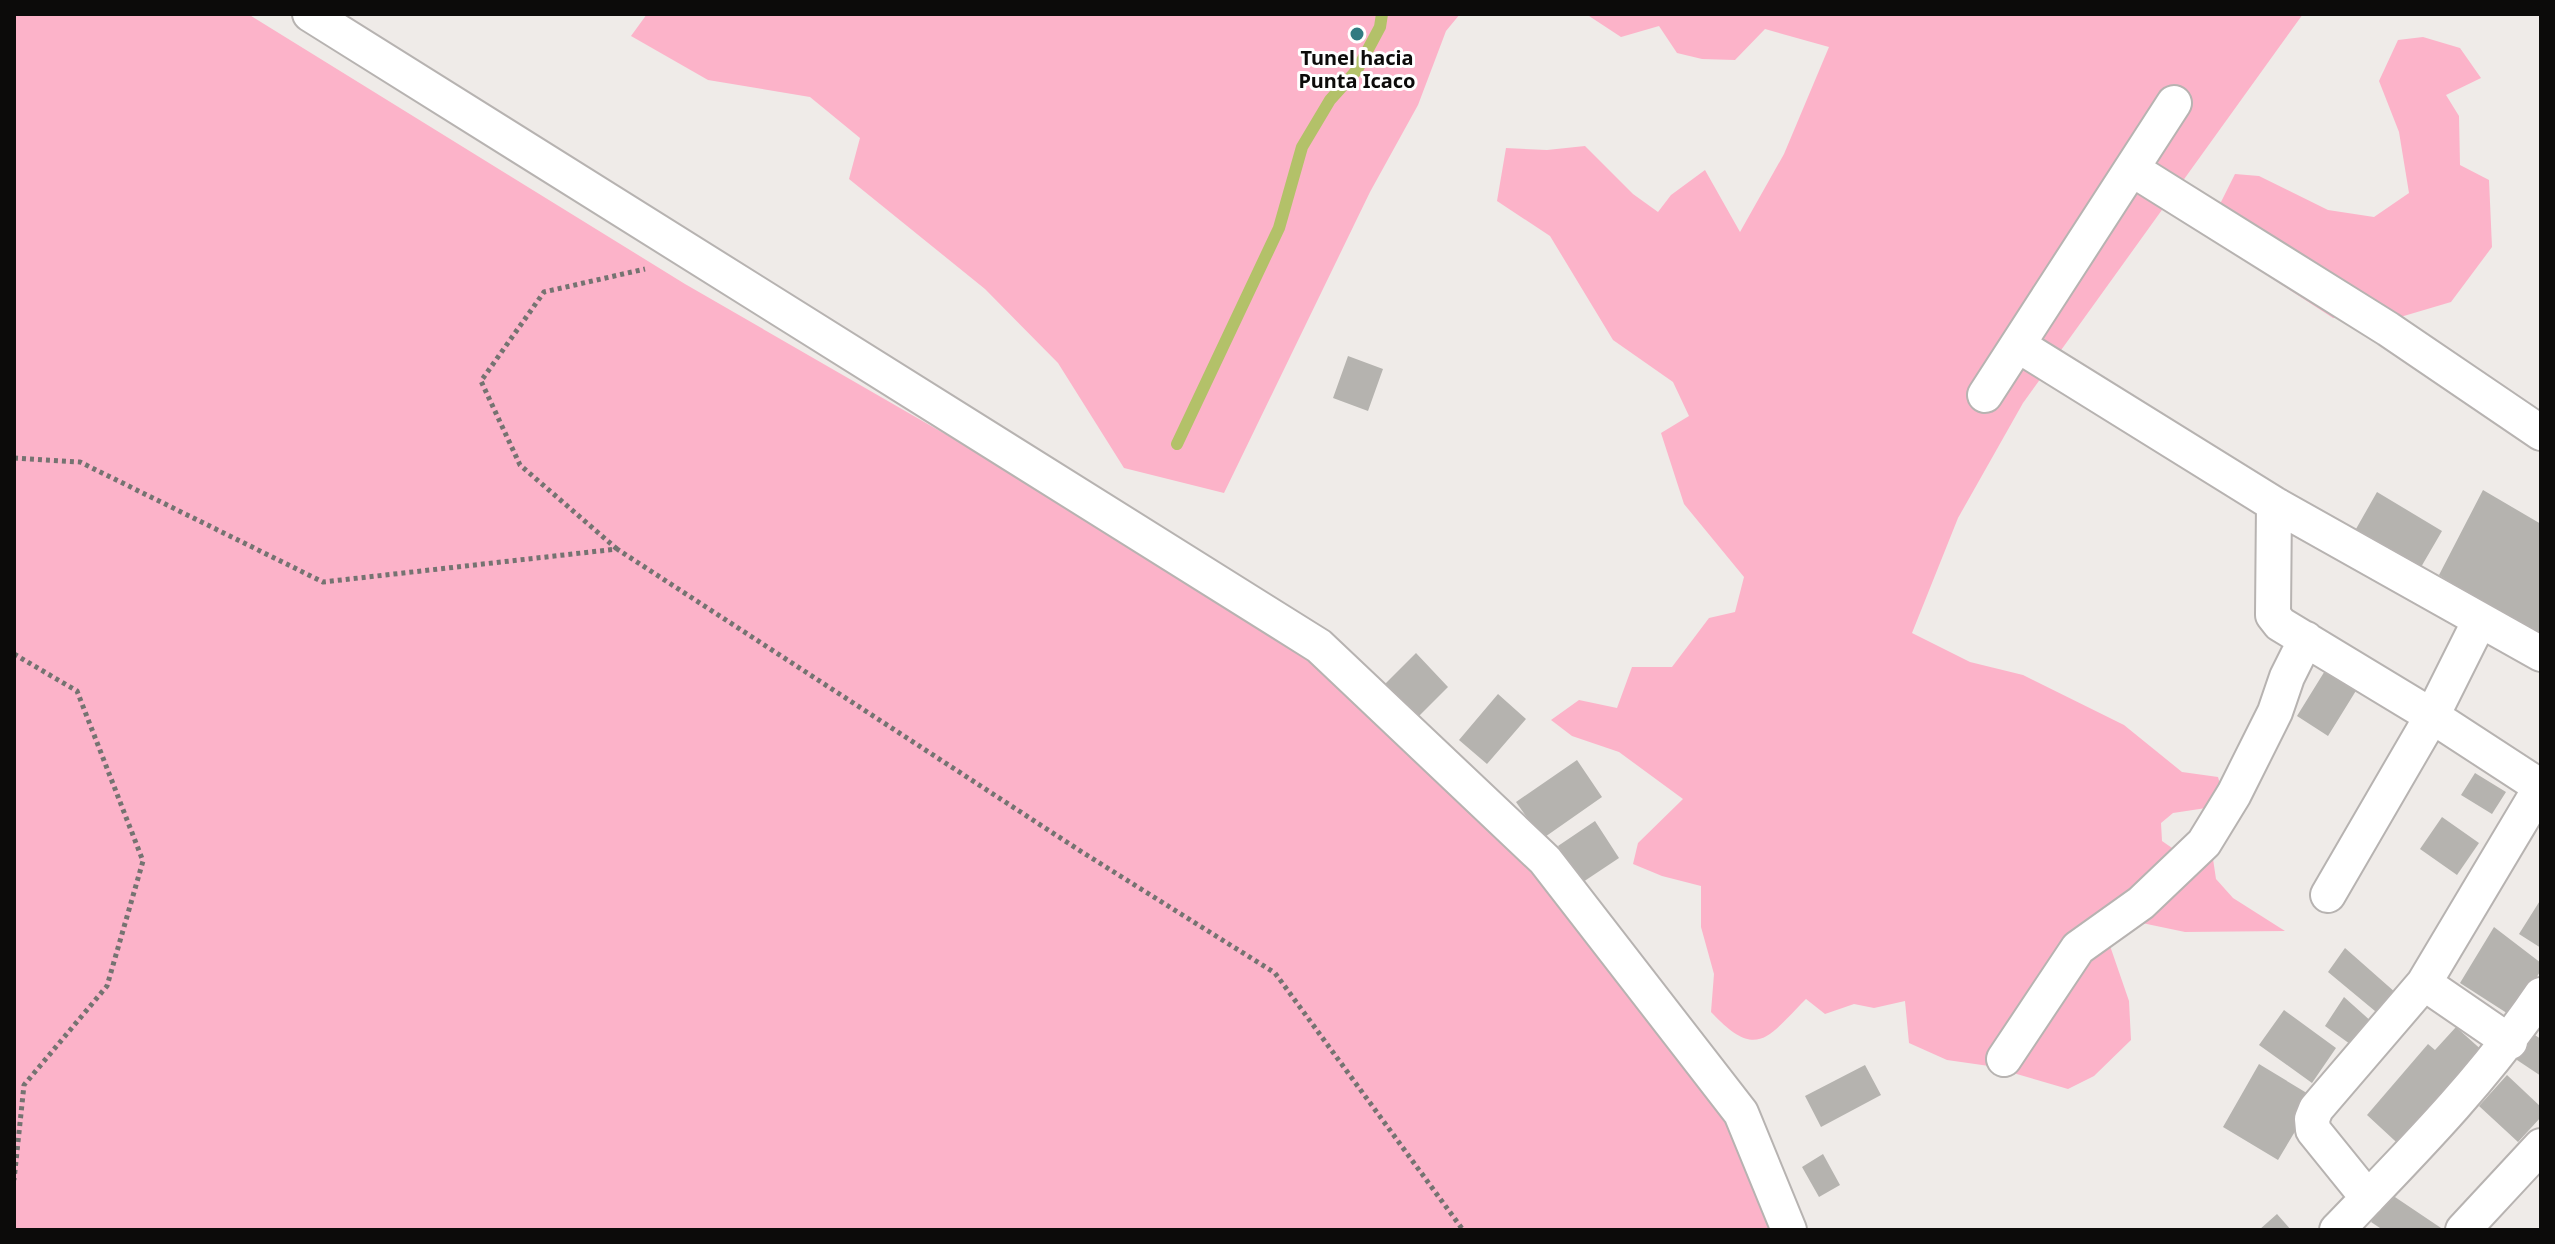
<svg xmlns="http://www.w3.org/2000/svg" width="2555" height="1244" font-family="'Noto Sans',sans-serif">
<style>
.green{fill:#fcb3c9}
.lines{fill:none;stroke-linecap:round;stroke-linejoin:round}
.stream{stroke:#b3c169;stroke-width:12}
.building{fill:#b5b3af}
.minor-casing{stroke:#b7b3b1;stroke-width:38}
.path{stroke:#757371;stroke-width:5;stroke-dasharray:4 4;stroke-linecap:butt}
.minor{stroke:#fff;stroke-width:34}
.poi-dot{fill:#327a81;stroke:#fff;stroke-width:3}
.labels{text-anchor:middle;stroke-width:6;stroke-linejoin:round;paint-order:stroke}
.poi-label{font-size:20px;font-weight:bold;fill:#0c0b0a;stroke:#fff}
</style>
<rect width="100%" height="100%" fill="#efebe8"/>
<!-- green -->
<path class="green" d="M14,14H248L685,284L1318,649L1544,863L1740,1115L1786,1230H14Z
M647,14H1460L1446,31L1418,105L1370,192L1224,493L1124,468L1058,363L985,289L849,179L860,138L810,97L708,80L631,36Z
M1586,14H2303L2023,403L1958,518L1912,633L1970,662L2023,675L2124,725L2182,772L2218,777L2226,805L2173,813L2161,823L2162,841L2188,859H2213L2216,879L2233,898L2285,931L2185,932L2099,914L2129,1001L2131,1040L2094,1076L2068,1089L1989,1066L1947,1060L1909,1043L1905,1001L1874,1008L1854,1004L1825,1014L1806,999C1767,1038 1757,1061 1711,1012L1714,974L1701,927V886L1662,876L1633,864L1638,843L1683,799L1619,752L1572,736L1551,720L1579,700L1617,708L1632,667H1672L1709,618L1735,612L1744,577L1684,504L1661,433L1689,416L1673,382L1613,340L1550,236L1497,201L1506,148L1547,150L1585,146L1633,194L1658,212L1671,195L1705,170L1740,232L1784,154L1829,47L1765,29L1735,60L1702,59L1677,53L1659,26L1621,37Z
M2423,37L2460,48L2481,78L2446,95L2459,116L2460,165L2489,180L2492,247L2451,302L2397,318H2333L2213,240L2214,216L2235,174L2259,176L2328,210L2374,217L2409,193L2399,132L2379,81L2398,40Z"/>
<g class="lines">
<!-- stream -->
<path class="stream" d="M1177,444L1279,228L1302,147L1330,100L1357,70L1380,27L1382,14"/>
</g>
<!-- building -->
<path class="building" d="M1348,356L1383,369L1368,411L1333,398Z
M2483,490L2541,524V642L2439,575Z
M2377,492L2442,531L2417,574L2352,536Z
M1416,653L1448,687L1413,722L1380,689Z
M2331,661L2362,681L2328,736L2297,716Z
M1498,694L1526,719L1487,764L1459,740Z
M1577,760L1602,797L1542,839L1516,802Z
M2475,773L2506,792L2492,814L2461,795Z
M2442,817L2479,843L2457,875L2420,849Z
M1595,821L1619,858L1583,882L1558,846Z
M2541,899V948L2519,934Z
M2494,927L2541,963V970L2513,1017L2460,983Z
M2345,948L2396,993L2381,1016L2328,972Z
M2344,997L2373,1023L2357,1049L2325,1026Z
M2284,1010L2336,1048L2312,1083L2259,1045Z
M2456,1027L2485,1053L2407,1152L2367,1115L2428,1044L2435,1050Z
M2530,1032L2541,1039V1076L2514,1058Z
M2259,1064L2315,1098L2278,1160L2223,1127Z
M1865,1065L1881,1095L1821,1127L1805,1096Z
M2507,1075L2541,1107V1117L2518,1142L2479,1106Z
M1823,1154L1840,1185L1819,1197L1802,1167Z
M2389,1193L2444,1230H2383L2371,1222Z
M2277,1214L2291,1230H2259Z"/>
<g class="lines">
<!-- minor casing -->
<g class="minor-casing">
<path id="minor" d="M310,14L1319,646L1545,860L1741,1113L1789,1230
M2132,169L2388,329L2541,433
M2018,345L2274,504L2541,654
M1985,395L2174,103
M2274,504L2273,615L2280,624L2432,716L2541,787L2424,983L2316,1109L2312,1119L2313,1130L2368,1198
M2328,895L2432,716L2480,620
M2424,983L2510,1042
M2004,1059L2078,948L2141,903L2204,843L2234,794L2275,712L2287,677L2306,639
M2337,1230C2409,1155 2483,1081 2541,995
M2463,1230L2541,1146"/>
</g>
<!-- path -->
<path class="path" d="M14,458L80,462L323,582L617,549L1082,852L1275,973L1463,1230
M617,549L520,465L481,381L544,292L645,269
M14,654L77,691L143,861L107,986L24,1085L14,1180"/>
<!-- minor -->
<use href="#minor" class="minor"/>
</g>
<!-- markers -->
<circle class="poi-dot" cx="1357" cy="34" r="8"/>
<g class="labels">
<!-- poi labels -->
<g class="poi-label">
<text x="1357" y="65">Tunel hacia<tspan x="1357" dy="23">Punta Icaco</tspan></text>
</g>
</g>
<!-- border -->
<rect width="2555" height="1244" fill="none" stroke="#0c0b0a" stroke-width="32"/>
</svg>
